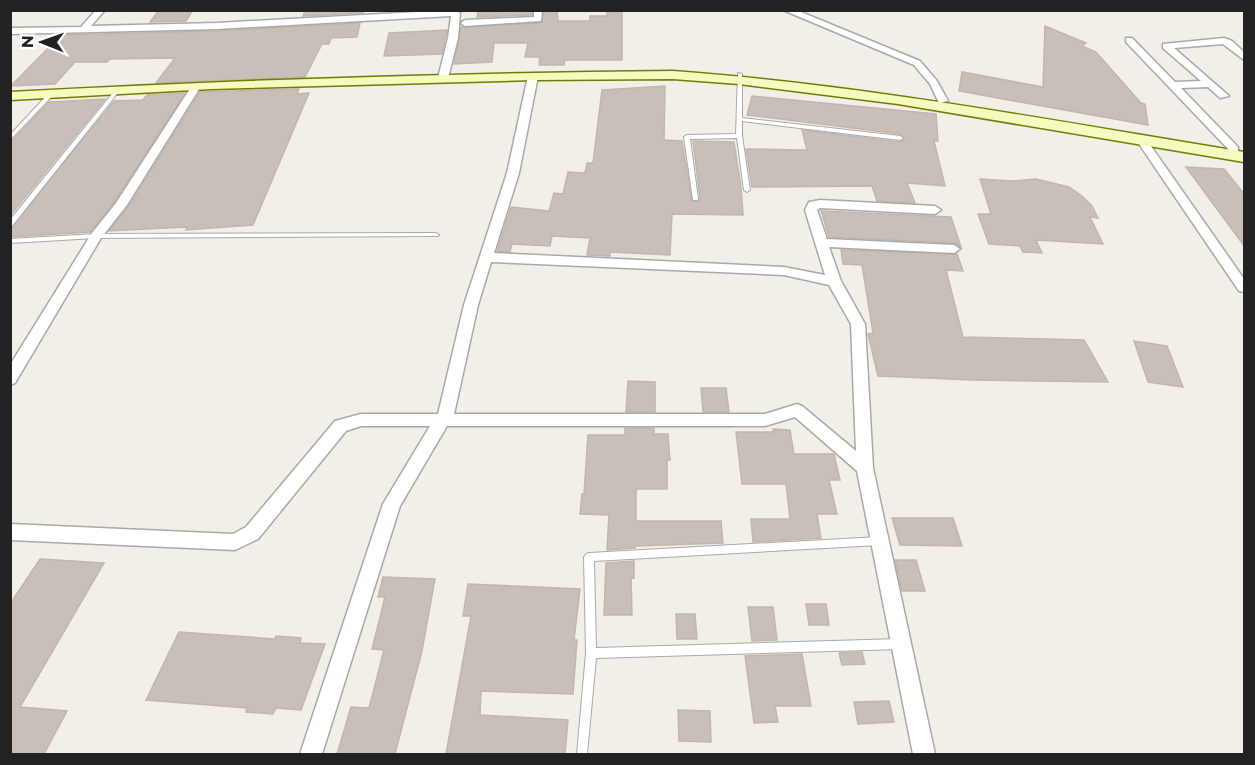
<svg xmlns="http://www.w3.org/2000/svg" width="1255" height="765" font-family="Montserrat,sans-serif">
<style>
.building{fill:#c7bfb8;stroke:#c4b6ab;stroke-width:1.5}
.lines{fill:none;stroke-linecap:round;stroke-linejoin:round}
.lane-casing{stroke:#a9a9a9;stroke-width:2}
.street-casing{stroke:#a9a9a9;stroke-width:3}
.secondary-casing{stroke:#707d05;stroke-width:3}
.lane{fill:#fff;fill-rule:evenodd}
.street{fill:#fff;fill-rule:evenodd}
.secondary{fill:#f7fabf;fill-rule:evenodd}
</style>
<rect width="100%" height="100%" fill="#f2efe9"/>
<!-- building -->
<path class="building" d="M159,10H193L186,21L150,22Z
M363,10V13L303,16L305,11Z
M478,10H532V15L477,17Z
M544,10H557L558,21H590V16H607V10H622V60H565L564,65H539L540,57H525L528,43H494L492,62L454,64L461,27L541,23Z
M360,23L357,37L331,38L329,44H322L305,77L156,83L175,58L110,59L107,62H75L55,84L11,86L61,35L217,31Z
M1045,26L1086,43L1082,46L1096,52L1141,103L1145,104L1148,125L959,91L962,72L1043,87Z
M447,30L442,54L384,56L389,33Z
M665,86L664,140L682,141L692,202H697L700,199L693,141L734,142L741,187L743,215L672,214L670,255L610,252V256L587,255L590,238L552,236L550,246L512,244L510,252L497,251L511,207L549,211L554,193L563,194L568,172L585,173L587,163H593L602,90Z
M299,89L297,94L309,93L253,225L186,230L187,227L109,231L129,206L200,92Z
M185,93L114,202L90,232L10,237V229L114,101L143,100L147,95Z
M752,96L936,114L938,141H934L945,186L907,183L915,203L877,201L872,186L752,187L746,149L807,150L802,130L900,142L905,139L900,134L747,115Z
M105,99L10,216V143L49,102Z
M1186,167L1224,169L1245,195V247Z
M980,179L1012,181L1036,179L1069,187L1082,196L1092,206L1098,218L1090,217L1103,244L1036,240L1042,253L1023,252L1020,246L989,244L978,214H991Z
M821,211L951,217L961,247L954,243L829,237Z
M841,250L957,254L963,271L946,270L963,337L1084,340L1108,382L972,380L878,376L868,334L873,333L862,265L843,264Z
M1134,341L1167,346L1183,387L1148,382Z
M628,381L655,382V412H626Z
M701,388H726L729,412H703Z
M625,428H654V434H668L670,460H667V489H636V521H721L723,543L635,546V548L607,550L609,515L580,514L582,494H584L588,435H625Z
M773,429L790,430L794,454H834L840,480H829L837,514H817L821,538L753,542L751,519H790L786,484H742L736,432H773Z
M892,518H953L962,546L900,545Z
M40,559L104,563L20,707L67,711L44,754H10V604Z
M895,560H916L925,591H902Z
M634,561V578L631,577L632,615H604L606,563Z
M383,577L435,579L422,651L395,754H337L351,707L369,708L384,650L372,649L385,597H378Z
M468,584L580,589L574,640H577L573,694L481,691L480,715L568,720L565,754H446L471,616H463Z
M806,604H826L829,625H809Z
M748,607H773L777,640L752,641Z
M676,614H695L697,639H677Z
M179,632L275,639L276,636L301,638L300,643L325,644L301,710L276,708L273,714L246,712L247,708L146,700Z
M862,652L865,664L842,665L839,653Z
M802,654L811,706H775L778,722L754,723L745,656Z
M889,701L894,722L858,724L854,702Z
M678,710L710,711L711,742L679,741Z"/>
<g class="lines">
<!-- lane casing -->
<g class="lane-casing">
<path id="lane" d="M738,73L742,74V118L900,136L903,138L900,140L742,121V136L750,190L747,192L744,190L737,138L690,139L698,199L697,200H693L684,137L687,135L736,134Z
M116,89L120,90L12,226L10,227V220Z
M49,93L54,94L10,140V135Z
M436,233L439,235L438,236L96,238L10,243V239L96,234Z
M879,537L882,538L883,541L882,544L879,545L594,561L596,648L901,639L904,641L906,644L904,647L901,649L596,658L587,754H577L586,653L584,557L586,554L589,553Z"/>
</g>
<!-- street casing -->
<g class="street-casing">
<path id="street" d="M96,10H105L91,26L217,23L454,10L460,13L458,38L448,78L443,81L438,78L448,38L451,16L217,29L10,34V28L81,27Z
M534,10L542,11L541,21L465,26L461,23L465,20L534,17Z
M783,10H796L920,61L937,81L948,101L939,103L930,84L914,65Z
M1126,38H1132L1175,82L1201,81L1163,48V44L1224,38L1232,41L1244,52V60L1223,44L1174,48L1229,96L1220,98L1208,87L1181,88L1238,147V151H1230L1126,42Z
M533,73L538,76L519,173L494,253L784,267L825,275L805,210L809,202L820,200L935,206L941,210L935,214L820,208L817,210L827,239L954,245L960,249L954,253L829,247L841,281L865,324L873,468L935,754H913L857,471L795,417L765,426H447L400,506L322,754H300L383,504L430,426H361L346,431L258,539L235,550L10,540V524L233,534L246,527L335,421L361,414H438L464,305L507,173L528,76ZM491,262L784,275L829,285L851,324L856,451L802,406L797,404L765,414H454L478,305Z
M193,84L201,86L127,205L101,238L15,383L10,385V365L92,233L116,203Z
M1142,138L1146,139L1244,279V292L1239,291L1137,141Z"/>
</g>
<!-- secondary casing -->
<g class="secondary-casing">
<path id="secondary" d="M673,71C865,85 1054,121 1244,152V162L898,104L739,84L673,79L533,80L212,89L10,100V92C231,80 452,73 673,71Z"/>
</g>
<!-- lane -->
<use href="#lane" class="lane"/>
<!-- street -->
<use href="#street" class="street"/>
<!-- secondary -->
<use href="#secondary" class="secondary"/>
</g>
<!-- border -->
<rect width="1255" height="765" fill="none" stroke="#222222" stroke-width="24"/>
<!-- north arrow -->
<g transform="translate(42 42) rotate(271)" stroke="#ffffff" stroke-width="4.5" paint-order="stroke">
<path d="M0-4.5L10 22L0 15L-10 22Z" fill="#222222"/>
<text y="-9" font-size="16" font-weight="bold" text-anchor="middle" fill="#222222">N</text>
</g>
</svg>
